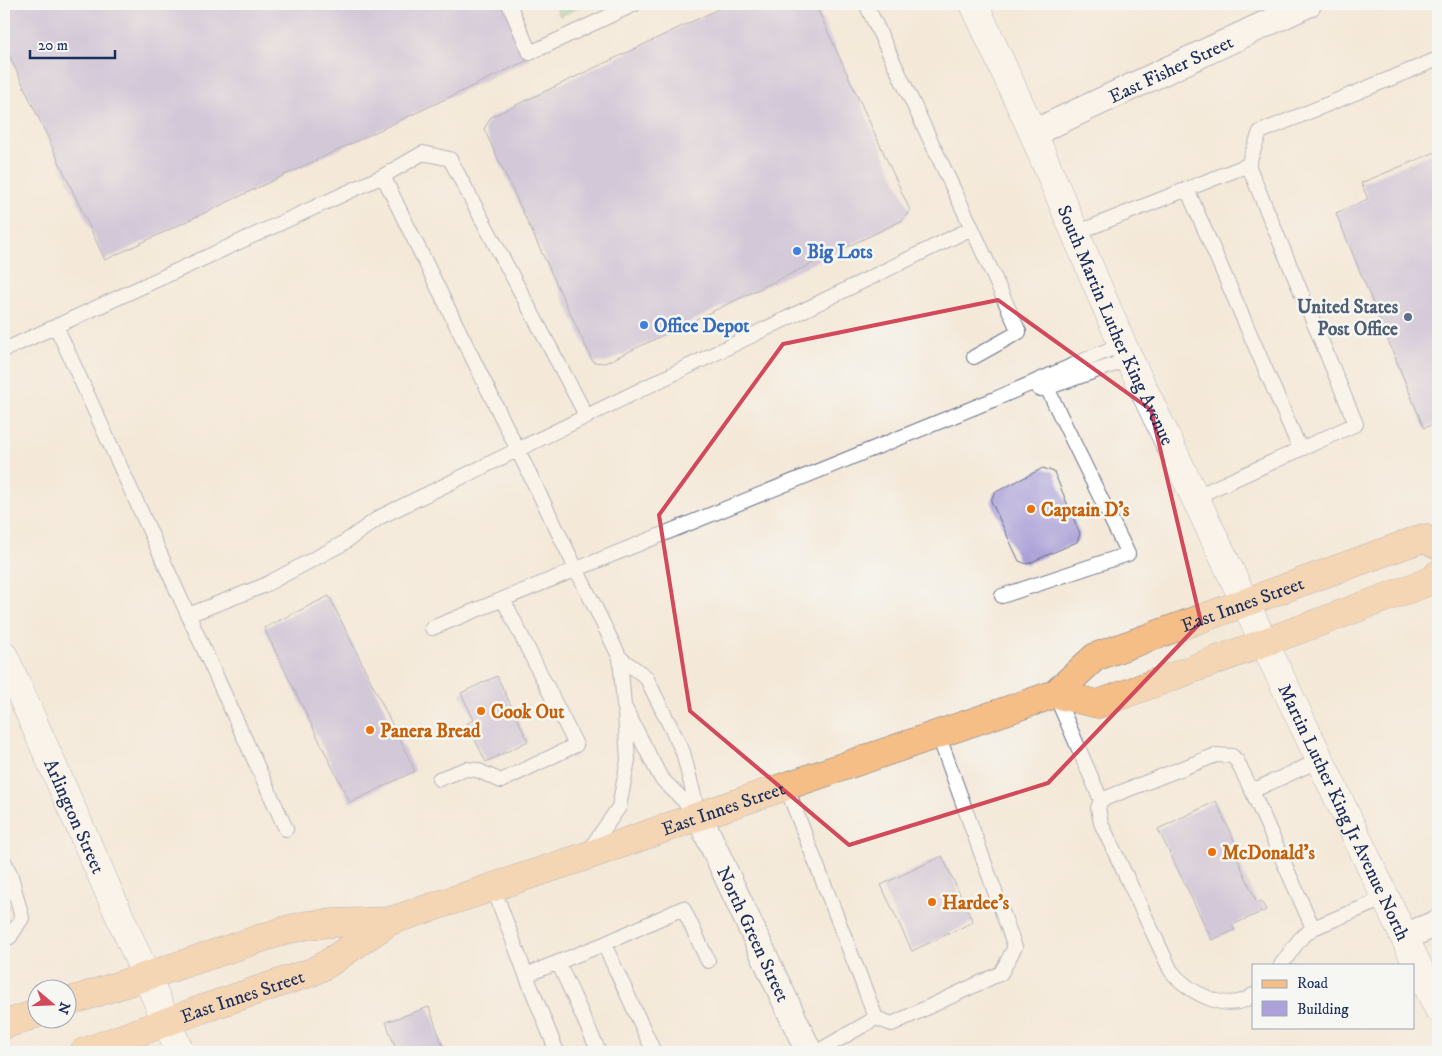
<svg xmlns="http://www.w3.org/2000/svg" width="1442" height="1056" font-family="'IM FELL DW Pica',serif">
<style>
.green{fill:#86d290;stroke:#508077}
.building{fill:#aca1d8}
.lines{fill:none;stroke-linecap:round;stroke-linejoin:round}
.service-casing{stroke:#677089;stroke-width:16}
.minor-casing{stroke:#677089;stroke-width:28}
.tertiary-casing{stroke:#677089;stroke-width:29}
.primary-casing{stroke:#677089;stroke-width:29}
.service{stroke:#fff;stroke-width:14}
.minor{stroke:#fff;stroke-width:26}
.tertiary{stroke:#fff;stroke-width:28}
.primary{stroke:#f6be87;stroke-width:28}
.marked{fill:none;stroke:#d1495b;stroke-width:4;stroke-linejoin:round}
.shop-dot{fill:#3f7fe0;stroke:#f6f6f2;stroke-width:2}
.service-dot{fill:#5c6f8a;stroke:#f6f6f2;stroke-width:2}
.food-dot{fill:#e8710a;stroke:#f6f6f2;stroke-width:2}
.labels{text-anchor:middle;stroke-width:5;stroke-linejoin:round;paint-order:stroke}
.street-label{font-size:19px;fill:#1b2f5e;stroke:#f6f6f2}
.shop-label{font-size:19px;font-weight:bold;fill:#366cbe;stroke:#f6f6f2;text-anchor:start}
.service-label{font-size:19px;font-weight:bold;fill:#4e5e75;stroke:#f6f6f2;text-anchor:end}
.food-label{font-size:19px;font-weight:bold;fill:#c56008;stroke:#f6f6f2;text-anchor:start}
</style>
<rect width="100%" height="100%" fill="#f6f6f2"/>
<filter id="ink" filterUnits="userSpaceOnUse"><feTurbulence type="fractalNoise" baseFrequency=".02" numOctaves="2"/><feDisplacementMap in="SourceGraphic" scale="10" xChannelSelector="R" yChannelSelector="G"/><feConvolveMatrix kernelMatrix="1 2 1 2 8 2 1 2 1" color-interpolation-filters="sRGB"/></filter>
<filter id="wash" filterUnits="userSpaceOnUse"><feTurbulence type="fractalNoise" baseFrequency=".0096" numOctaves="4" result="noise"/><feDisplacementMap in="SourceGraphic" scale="20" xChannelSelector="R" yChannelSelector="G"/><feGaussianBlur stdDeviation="1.12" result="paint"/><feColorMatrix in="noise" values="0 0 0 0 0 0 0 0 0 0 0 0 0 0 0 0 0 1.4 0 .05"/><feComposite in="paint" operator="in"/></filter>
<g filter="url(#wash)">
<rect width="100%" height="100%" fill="#f4e9d9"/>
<!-- green -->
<path class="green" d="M554,4H586L560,16Z"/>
<g id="blocks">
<!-- building -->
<path class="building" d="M4,4H504L530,59L105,260L4,44Z
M729,4H815L910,210L903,220L605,363L593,362L484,129L491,117Z
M1438,151V422L1424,428L1336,213L1368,199L1361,183Z
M1043,468L1054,472L1080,534L1077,542L1027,564L1019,561L991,501L994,493Z
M329,596L415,771L350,803L264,628Z
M497,676L528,741L486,762L467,723L474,720L461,693Z
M1216,801L1242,858L1238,860L1257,903L1261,901L1266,910L1232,925L1235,930L1212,940L1158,829Z
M942,856L973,922L912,951L881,885Z
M4,897L9,909L4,912Z
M429,1007L445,1052H397L386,1022Z"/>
</g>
</g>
<g filter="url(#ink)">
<use href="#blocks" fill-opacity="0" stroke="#677089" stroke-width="1"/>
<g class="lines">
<!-- service casing -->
<g class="service-casing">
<path id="service" d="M509,4L530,53L635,4
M866,4L972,228L1019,332L974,357
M383,176L423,153L450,159L587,417
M1187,189L1300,449
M1076,233L1248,165
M56,326L286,829
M4,350L383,176L620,658L624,706L651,759L661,778L699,816
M1039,389L1047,388L1130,359
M1195,497L1356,424L1248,165L1260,132L1438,59
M1002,596L1128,554L1047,388
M188,615L263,586L342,544L380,517L972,228
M432,628L995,399L1122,344
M620,658L646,677L683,752L699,816
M1055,694L1101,800
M439,779L466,769L477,770L501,781L576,745L503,599
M786,786L876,1018L892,1024L1001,973L1015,947L938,734
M1252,791L1320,760
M588,852L619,807L628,760L625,714
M4,861L11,876L22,918L10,937L4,940
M493,887L526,975L557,1052
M604,944L654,1052
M558,962L599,1052
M1281,965L1300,939L1313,928L1386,898
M526,975L604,944L683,908L708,961
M1253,995C1228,1015 1188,992 1171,971L1101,823L1098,808L1101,800L1216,755L1232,756L1237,761L1252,791L1313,928
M817,1052L876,1018"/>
</g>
<!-- minor casing -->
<g class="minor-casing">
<g id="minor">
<path id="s1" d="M1033,133L1308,4"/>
<path id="s2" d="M699,816L809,1052"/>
<path d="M1404,937L1438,923"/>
</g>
</g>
<!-- tertiary casing -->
<g class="tertiary-casing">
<g id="tertiary">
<path id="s3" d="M974,4L1033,133L1122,344L1438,1008"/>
<path id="s4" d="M4,656L180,1052"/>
</g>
</g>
<!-- primary casing -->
<g class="primary-casing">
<g id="primary">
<path d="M1055,694L1098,704L1436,579L1438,574"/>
<path id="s5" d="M68,1002L286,930L308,925L333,923L390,921L584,857L699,816L1055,694L1095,657L1423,538L1438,545"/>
<path d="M4,1025L38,1013"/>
<path id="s6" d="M84,1052L202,1009L312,972L327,964L390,921"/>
</g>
</g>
<!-- service -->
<use href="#service" class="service"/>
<!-- minor -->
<use href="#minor" class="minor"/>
<!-- tertiary -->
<use href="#tertiary" class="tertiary"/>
<!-- primary -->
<use href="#primary" class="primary"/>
</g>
</g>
<!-- marked area -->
<path d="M0 0H1442V1056H0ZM998,300L1151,410L1201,622L1048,783L849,845L690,711L659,515L783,344Z" fill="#f4e9d9" fill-opacity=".55" fill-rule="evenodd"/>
<path class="marked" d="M998,300L1151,410L1201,622L1048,783L849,845L690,711L659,515L783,344Z"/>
<!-- markers -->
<g class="shop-dot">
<circle cx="797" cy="251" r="5"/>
<circle cx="644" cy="325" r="5"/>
</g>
<circle class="service-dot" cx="1408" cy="317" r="5"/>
<g class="food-dot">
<circle cx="1031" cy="509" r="5"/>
<circle cx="481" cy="711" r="5"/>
<circle cx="370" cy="730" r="5"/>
<circle cx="1212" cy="852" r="5"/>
<circle cx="932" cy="902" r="5"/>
</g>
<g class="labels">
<!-- street labels -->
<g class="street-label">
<text dy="7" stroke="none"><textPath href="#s1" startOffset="152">East Fisher Street</textPath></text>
<text dy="7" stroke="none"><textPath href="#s3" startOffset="351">South Martin Luther King Avenue</textPath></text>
<text dy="7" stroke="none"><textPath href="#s5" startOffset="1248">East Innes Street</textPath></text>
<text dy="7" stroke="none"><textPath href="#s5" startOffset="686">East Innes Street</textPath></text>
<text dy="7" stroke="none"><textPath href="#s3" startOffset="889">Martin Luther King Jr Avenue North</textPath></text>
<text dy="7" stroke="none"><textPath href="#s4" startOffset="175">Arlington Street</textPath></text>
<text dy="7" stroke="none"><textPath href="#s2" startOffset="130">North Green Street</textPath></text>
<text dy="7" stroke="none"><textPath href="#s6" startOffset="168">East Innes Street</textPath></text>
</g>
<!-- shop labels -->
<g class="shop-label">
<text x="807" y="258">Big Lots</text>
<text x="654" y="332">Office Depot</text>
</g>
<!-- service labels -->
<g class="service-label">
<text x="1398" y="313">United States<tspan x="1398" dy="22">Post Office</tspan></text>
</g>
<!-- food labels -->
<g class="food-label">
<text x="1041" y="516">Captain D's</text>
<text x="491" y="718">Cook Out</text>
<text x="380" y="737">Panera Bread</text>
<text x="1222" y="859">McDonald's</text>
<text x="942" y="909">Hardee's</text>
</g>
</g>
<!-- margin -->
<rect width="1442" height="1056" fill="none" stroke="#f6f6f2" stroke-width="20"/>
<!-- legend -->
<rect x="1252" y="964" width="162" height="65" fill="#f6f6f2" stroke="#9ea6b7"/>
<rect x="1262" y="980" width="25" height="8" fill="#f6be87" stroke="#9ea6b7"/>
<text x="1297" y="988" font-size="15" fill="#1b2f5e">Road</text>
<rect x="1262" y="1001" width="25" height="15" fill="#aca1d8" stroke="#9ea6b7"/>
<text x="1297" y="1014" font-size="15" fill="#1b2f5e">Building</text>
<!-- north arrow -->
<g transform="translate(52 1004) rotate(109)"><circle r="24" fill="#f6f6f2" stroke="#9ea6b7"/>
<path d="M0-4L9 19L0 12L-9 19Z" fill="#d1495b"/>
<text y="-8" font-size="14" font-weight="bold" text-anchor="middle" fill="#1b2f5e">N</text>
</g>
<!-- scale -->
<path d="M30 50v8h85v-8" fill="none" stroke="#1b2f5e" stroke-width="2.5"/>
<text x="38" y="50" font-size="15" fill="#1b2f5e" stroke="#f6f6f2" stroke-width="4" paint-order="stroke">20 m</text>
</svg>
